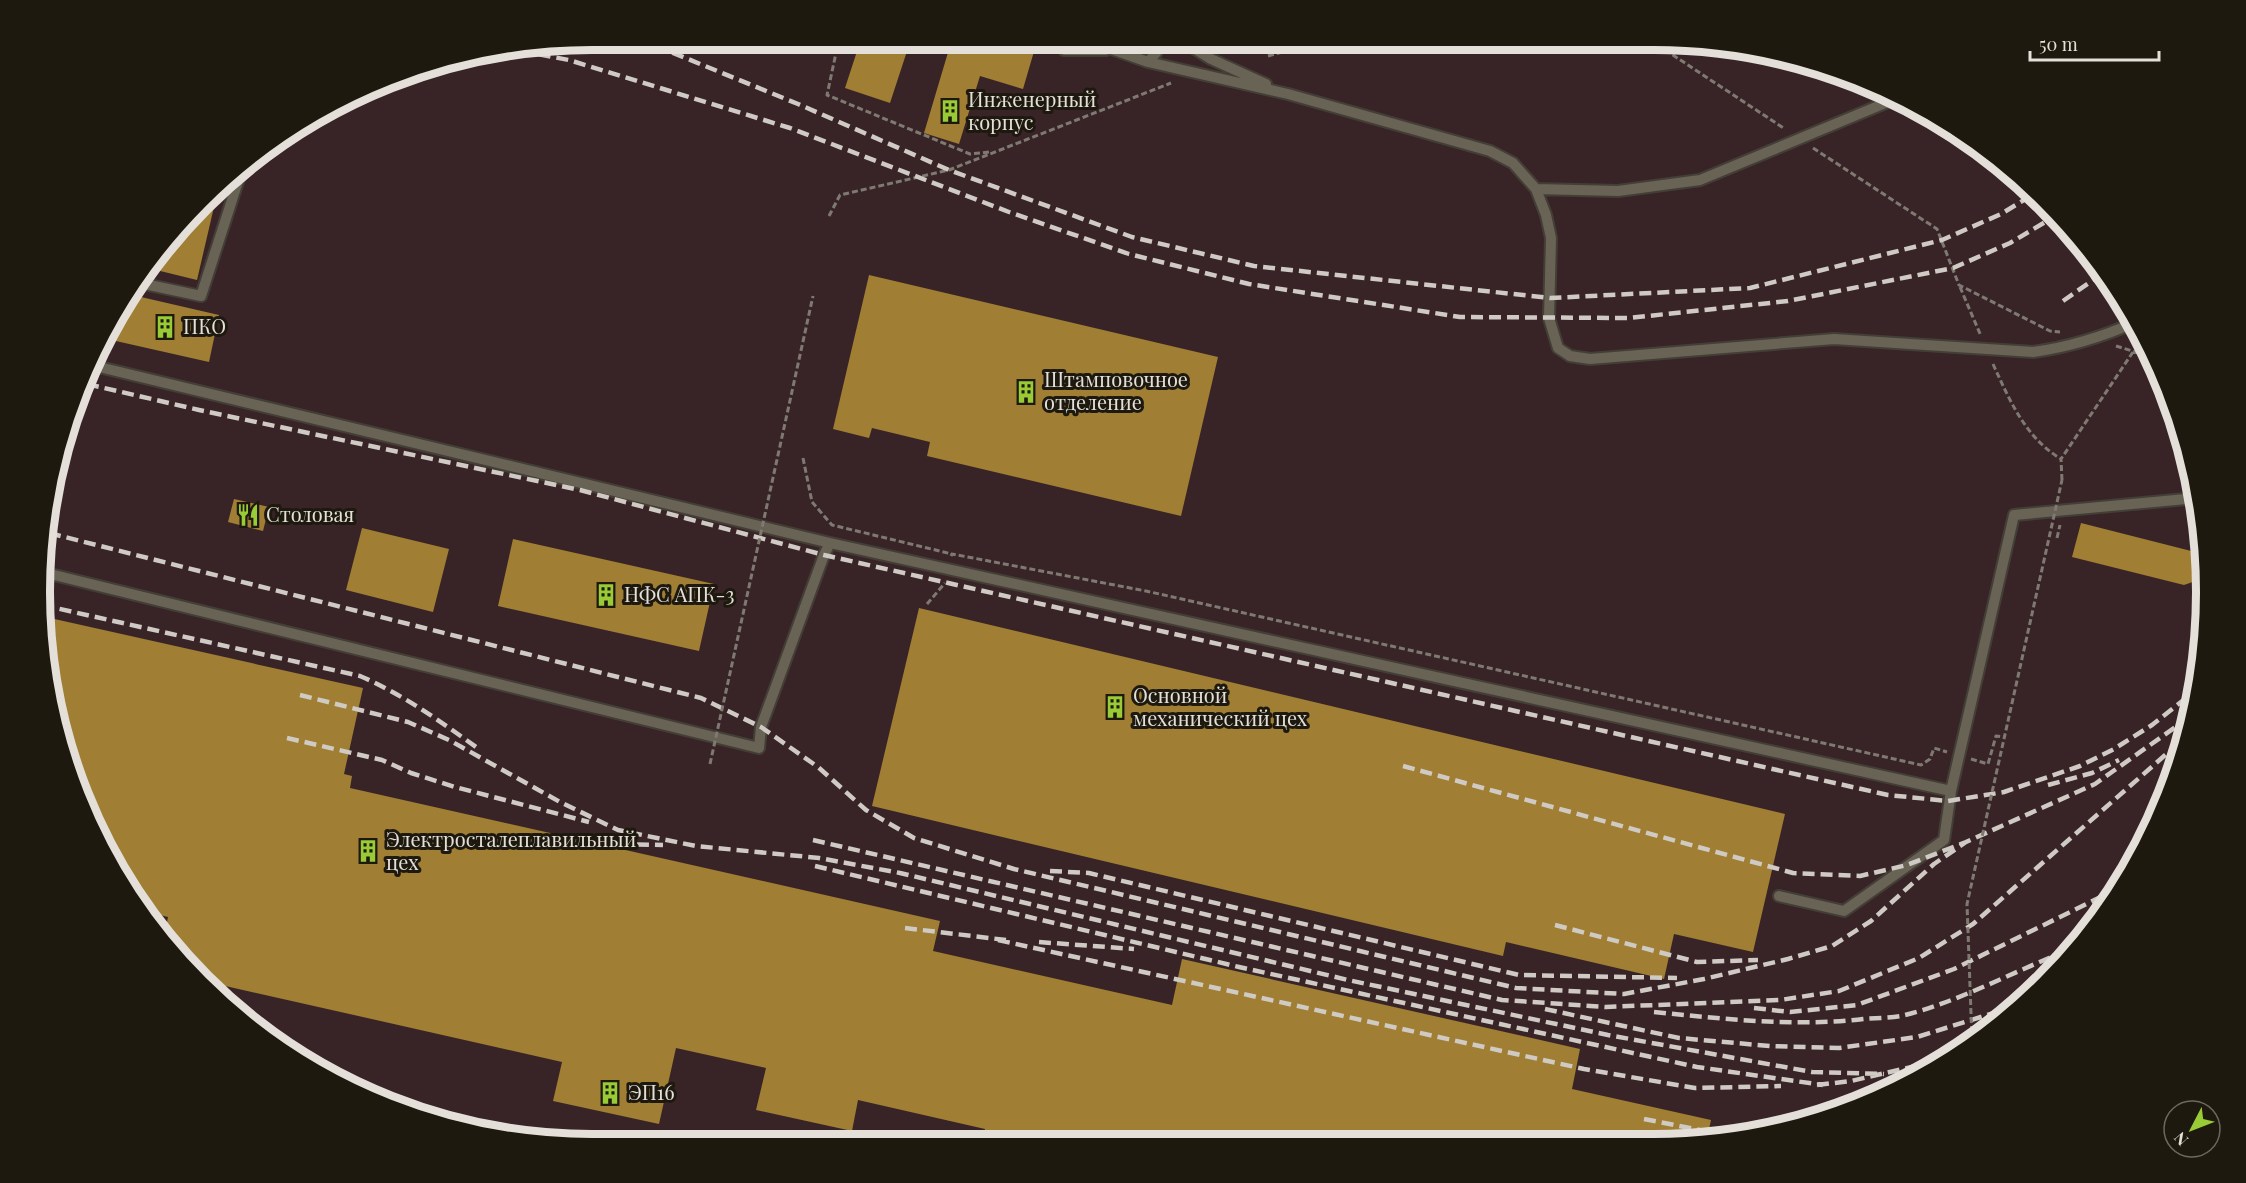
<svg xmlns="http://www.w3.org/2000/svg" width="2246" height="1183" font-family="'Playfair Display',serif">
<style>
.industrial{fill:#382427}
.building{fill:#a07e33}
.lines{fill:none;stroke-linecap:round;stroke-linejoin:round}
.lane-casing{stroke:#443f36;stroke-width:14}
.path{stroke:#7f7a71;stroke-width:3;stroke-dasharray:6 3;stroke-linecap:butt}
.lane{stroke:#696356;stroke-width:10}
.rail{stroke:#cfcac3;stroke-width:4.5;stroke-dasharray:12 6;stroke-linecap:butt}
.path-bridge{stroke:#7f7a71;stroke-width:3;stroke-dasharray:6 3;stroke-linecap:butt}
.labels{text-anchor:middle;stroke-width:6;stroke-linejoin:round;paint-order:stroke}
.poi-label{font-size:20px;fill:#e4e0d9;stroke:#1e190e;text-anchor:start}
.rim{fill:none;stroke:#e4e0d9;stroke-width:8}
</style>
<rect width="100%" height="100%" fill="#282217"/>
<!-- industrial -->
<path class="industrial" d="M592,39L1690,40L1798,58L1899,96L1991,153L2070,227L2133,316L2178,414L2202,520L2206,628L2188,735L2150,836L2070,956L1991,1030L1866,1102L1727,1139L556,1143L448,1125L347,1087L201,982L132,898L81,803L40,628L58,449L132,285L255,153L414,68Z"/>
<!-- building -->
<path class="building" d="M861,39H911L890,103L845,88Z
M952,39H1006L1035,48L1023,89L980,76L959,144L924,133Z
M217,194L197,280L148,268L209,202Z
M869,275L1218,357L1181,516L927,456L930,442L872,428L869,438L833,429Z
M128,294L219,315L209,362L107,339Z
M234,499L269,507L263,531L228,522Z
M2081,523L2203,554L2204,578L2184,585L2072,557Z
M362,528L449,549L433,612L346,590Z
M513,539L714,584L699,651L498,606Z
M919,608L1785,814L1753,952L1674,934L1664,979L1506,942L1503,956L872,806Z
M41,616L363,688L344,774L352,776L350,788L940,921L933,951L1172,1005L1182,959L1580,1049L1572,1089L1711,1120L1707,1139L982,1142L985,1129L858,1100L852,1131L756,1110L766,1068L676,1048L659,1124L553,1101L562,1062L199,980L164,937L168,917L143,911L132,898L81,803L40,628Z"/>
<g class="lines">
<!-- lane casing -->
<g class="lane-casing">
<path id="lane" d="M1086,40L1148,62L1288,94L1490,151L1513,163L1536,189L1546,215L1551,238L1549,318L1558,348L1570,356L1590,359L1834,339L2033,352C2070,347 2102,337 2136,322
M1181,40L1211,59L1266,84
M1064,50H1106
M1148,62L1156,53L1162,40
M1536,189L1618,191L1700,180L1900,97
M135,282L201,296L243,166
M95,366L830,543L1951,791L2014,515L2197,498
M46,573L759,748L761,727L824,555L830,543
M1779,896L1844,911L1944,840L1951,791"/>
</g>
<!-- path -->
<path class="path" d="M839,39L827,95L970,154L989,152
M1650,40L1785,129
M1268,56L1326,40
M1813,148L1937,229L1959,285L2050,331L2060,332
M829,216L840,195L949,170L1171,83
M1960,287L1981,336
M2116,346L2152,357
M1993,364C2010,401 2025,437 2061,459
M803,458L812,502L832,525L952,554
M2062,480L2061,459L2133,352
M2057,538L2060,525
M951,556L952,554L1146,591L1921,765L1930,759L1934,748L1947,752
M927,604L945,583
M1971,759L1988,764L1996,736L2004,737"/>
<!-- lane -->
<use href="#lane" class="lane"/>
<!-- rail -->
<path class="rail" d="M639,39L798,104L949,170L1132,237L1254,266L1550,298L1750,288L1942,240L2001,214L2034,194
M521,51L569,60L790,128L1009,212L1129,254L1249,284L1460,317L1629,318L1788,301L1953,268L2010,243L2057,215
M2063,301L2103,273
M87,384L199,410L580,490L824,555L1888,795L1948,801L2004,792L2080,766L2114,749L2152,725L2195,691
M49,533L701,698L761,727L818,767L866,810L914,838L1014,869L1516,988L1624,994L1704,979L1788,959L1832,946L1871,921L1934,864L1966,842
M42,605L360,676C402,694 440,721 476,747
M300,695L408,722L449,740L560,802L618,830L696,846L819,858L900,873L1348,980L1608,1035L1812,1072L1884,1074
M287,738L382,760L411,773L455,787L589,822
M1403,766L1793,873L1860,876L1907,865L1966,842L2095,784L2191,716
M2048,785L2092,773L2119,760
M439,840L663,845
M813,840L1502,1000L1606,1007L1780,1000L1839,991L1919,958L1973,924L2188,735
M815,866L1239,967L1697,1067L1823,1085
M1050,871L1089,873L1519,975L1677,978
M1555,925L1697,962L1758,960
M905,928L1006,940
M998,940L1584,1069L1695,1088L1781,1086
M1039,942L1134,949
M1754,1008L1790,1012L1857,1005L1954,969L2113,891
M1545,1009L1679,1038L1770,1046L1839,1048L1917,1037L2016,1006
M1654,1012C1724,1019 1794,1027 1864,1019C1876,1018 1889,1018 1901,1016C1958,1003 2019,968 2075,948
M1817,1085L1851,1081L1937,1061
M377,1098L569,1143
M1644,1119L1735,1137"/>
<!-- path-bridge -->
<path class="path-bridge" d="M710,764L813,296
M1972,1041L1967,904L2062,480"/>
</g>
<!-- icons -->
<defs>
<g id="building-bare" transform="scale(1.8)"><path d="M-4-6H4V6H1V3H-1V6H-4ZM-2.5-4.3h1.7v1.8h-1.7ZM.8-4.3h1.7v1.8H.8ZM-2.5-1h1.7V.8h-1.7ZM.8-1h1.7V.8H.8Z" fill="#98cb36" stroke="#1e190e" stroke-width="2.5" paint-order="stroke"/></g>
<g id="restaurant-bare" transform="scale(1.8)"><path d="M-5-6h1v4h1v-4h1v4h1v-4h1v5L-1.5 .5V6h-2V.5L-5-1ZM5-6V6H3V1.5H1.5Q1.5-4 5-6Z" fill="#98cb36" stroke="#1e190e" stroke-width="2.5" paint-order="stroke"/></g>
</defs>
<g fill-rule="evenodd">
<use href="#building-bare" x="950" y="111"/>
<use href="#building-bare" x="165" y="327"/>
<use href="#building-bare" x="1026" y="392"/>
<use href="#restaurant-bare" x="248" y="515"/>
<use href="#building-bare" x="606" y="595"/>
<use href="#building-bare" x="1115" y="707"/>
<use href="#building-bare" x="368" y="851"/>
<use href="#building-bare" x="610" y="1093"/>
</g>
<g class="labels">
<!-- poi labels -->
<g class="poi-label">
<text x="968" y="107">Инженерный<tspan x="968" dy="23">корпус</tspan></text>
<text x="183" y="334">ПКО</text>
<text x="1044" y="387">Штамповочное<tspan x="1044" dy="23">отделение</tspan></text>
<text x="266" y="522">Столовая</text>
<text x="624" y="602">НФС АПК-3</text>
<text x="1133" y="703">Основной<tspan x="1133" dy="23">механический цех</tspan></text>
<text x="386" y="847">Электросталеплавильный<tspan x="386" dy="23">цех</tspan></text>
<text x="628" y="1100">ЭП16</text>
</g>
</g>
<!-- crop -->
<path d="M0 0H2246V1183H0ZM592 50H1654A542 542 0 0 1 2196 592V592A542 542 0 0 1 1654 1134H592A542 542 0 0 1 50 592V592A542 542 0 0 1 592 50Z" fill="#1e190e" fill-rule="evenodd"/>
<path class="rim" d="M592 50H1654A542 542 0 0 1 2196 592V592A542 542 0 0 1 1654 1134H592A542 542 0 0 1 50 592V592A542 542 0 0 1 592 50Z"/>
<!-- north arrow -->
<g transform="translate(2192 1129) rotate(228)"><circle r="28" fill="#1e190e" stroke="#6d695f" stroke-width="1.5"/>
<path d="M0-4.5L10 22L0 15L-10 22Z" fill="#98cb36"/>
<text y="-9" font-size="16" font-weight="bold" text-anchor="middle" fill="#e4e0d9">N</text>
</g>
<!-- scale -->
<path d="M2030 51v9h129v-9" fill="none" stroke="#e4e0d9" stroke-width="3"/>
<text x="2039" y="51" font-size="18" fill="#e4e0d9" stroke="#1e190e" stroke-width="4.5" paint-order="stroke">50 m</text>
</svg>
